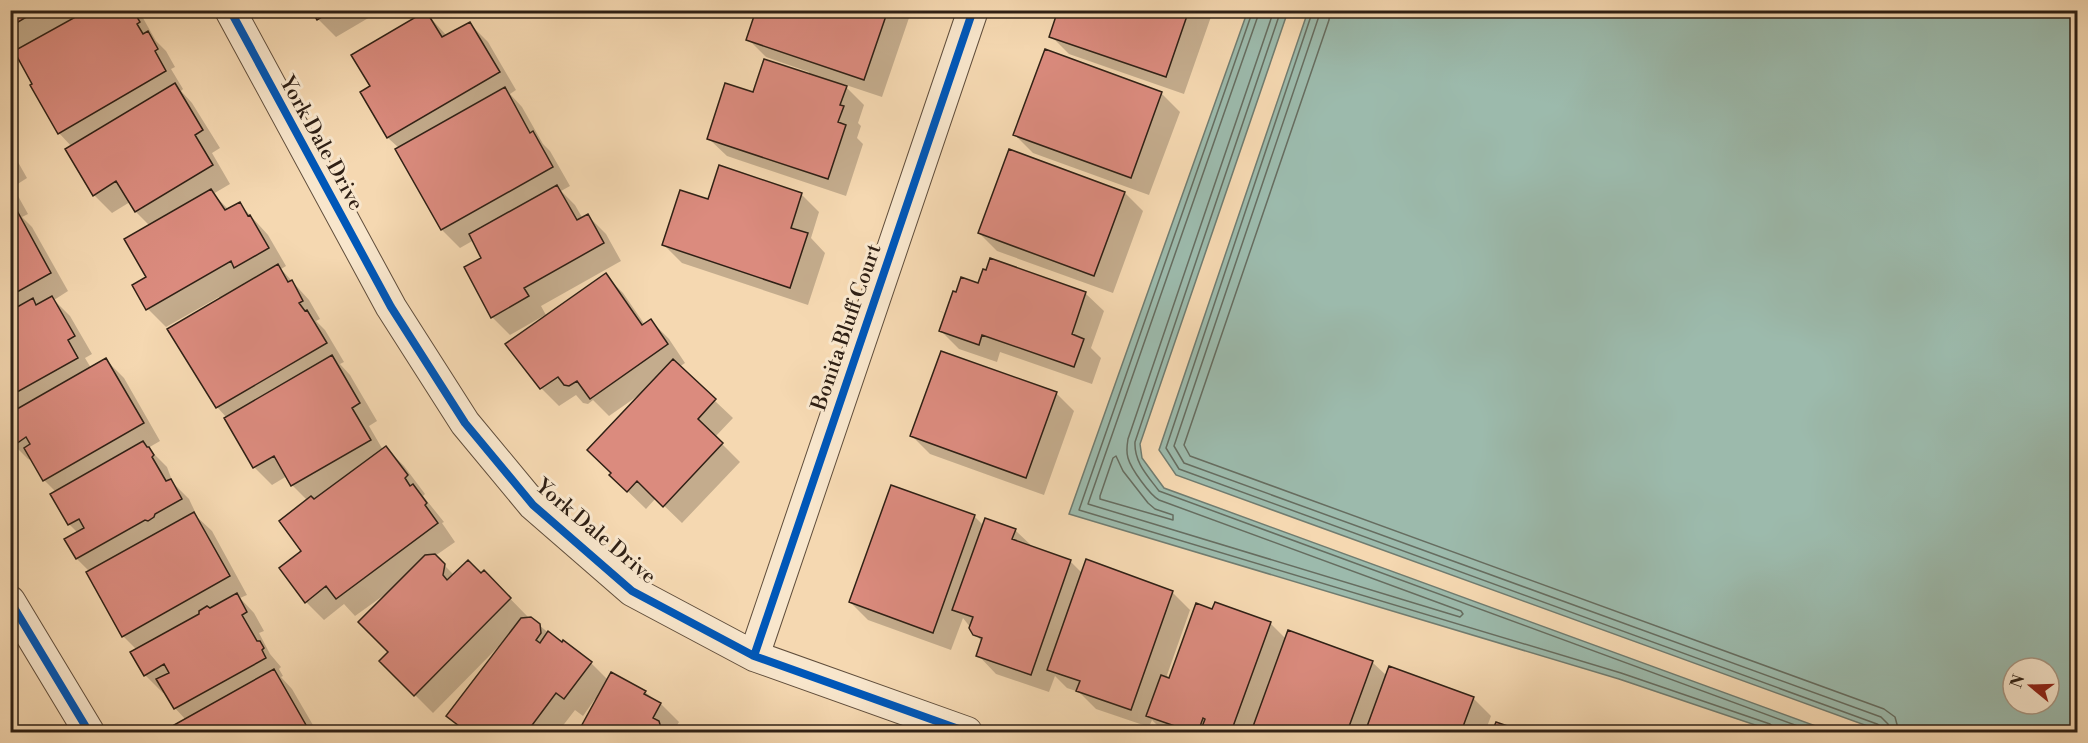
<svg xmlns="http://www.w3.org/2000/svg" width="2088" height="743" font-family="'Libre Bodoni',serif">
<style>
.water{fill:#9cbaac;stroke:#707c70;stroke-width:1.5;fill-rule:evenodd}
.shadow{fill:#0003}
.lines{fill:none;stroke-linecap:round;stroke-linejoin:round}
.shore{stroke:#666d60;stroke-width:1.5}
.building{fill:#db8b7e;stroke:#2f2015;stroke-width:1.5}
.street-casing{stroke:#604e3c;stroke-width:32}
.street{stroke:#f8e6cc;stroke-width:30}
.cycleway-casing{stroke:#f8e6cc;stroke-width:11}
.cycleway{stroke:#0057b8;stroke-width:8}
.labels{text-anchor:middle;stroke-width:6;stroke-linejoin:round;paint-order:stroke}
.street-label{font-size:21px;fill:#2f2015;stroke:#f8e6cc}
</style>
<rect width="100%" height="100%" fill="#f5d8b1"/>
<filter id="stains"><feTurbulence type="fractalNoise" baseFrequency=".00333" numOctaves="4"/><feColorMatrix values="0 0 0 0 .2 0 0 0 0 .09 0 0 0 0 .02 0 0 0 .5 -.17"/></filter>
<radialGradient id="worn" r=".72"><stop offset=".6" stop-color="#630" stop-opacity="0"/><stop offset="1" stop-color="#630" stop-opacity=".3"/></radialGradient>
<!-- water -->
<path class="water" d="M1248,10L1288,11L1140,444L1142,458L1164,488L1832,732H1776L1619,679L1069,514Z
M1308,11H2077V732H1884L1176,475L1159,450ZM2013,668H2049V704H2013Z"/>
<!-- shadow -->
<path class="shadow" d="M10,10H85L76,16L78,18L91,10L139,11L156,41L166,51L175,67L171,69L183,89L181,91L192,103L220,148L212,153L230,184L213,194L229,210L240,204L268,235L286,266L281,269L309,300L320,319L316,321L325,330L344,362L340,364L350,375L377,421L369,426L383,450L386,448L404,466L425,494L423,496L444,522L442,523L455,542L435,556L454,575H481L484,572L528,617L526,619L539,625L562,644L564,642L591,663L608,680L645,692L661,704L679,722L673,732H579L597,700L595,699L583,716L575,710L558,732H464L448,716L500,648L498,647L433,713L381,661L390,652L387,593L355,616L344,604L324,620L306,602L303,551L308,501L292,485L287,476L272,485L254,467L227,418L217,407L220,299L219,297L166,327L148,309L134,285L148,278L150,226L136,212L130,202L112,213L94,195L72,147L59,133L16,52L10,56Z
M313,10H382L336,37L318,19Z
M758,10H909L911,12L882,97L843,84L864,105L858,123L861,126L857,138L863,144L846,196L727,156L708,138L754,93L809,75V72L766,57L748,39Z
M1059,10H1212L1213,11L1184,94L1069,54L1051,36Z
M426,13L447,36L470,24L488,42L516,90L510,94L522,107L543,144L550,151L570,186L561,191L575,205L583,219L588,216L606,234L621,261L541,306L547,317L605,275L623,293L645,325L651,321L669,339L685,363L679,367L733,418L715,437L740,462L682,523L656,498L646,509L611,475L639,395L609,416L593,400L588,404L583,403L576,395L559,406L541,388L508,344L546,317L545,315L510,335L492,317L483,258L474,240L460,248L442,230L397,150L399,148L388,138L362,93L372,87Z
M1046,51L1162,94L1180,112L1149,195L1033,153L1015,135Z
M10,148L27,178L13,187L28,214L22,217L32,227L68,291L54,300L70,316L92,354L85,358L91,368L106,360L124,378L160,441L148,448L167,467L173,483L189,499L198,518L212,531L247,595L240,598L254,613L264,631L259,633L270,654L281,667L279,669L283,676L281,677L292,689L317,732H181L176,725L186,720L175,708L165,692L163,693L145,675L137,650L123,636L90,572L77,559L66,539L78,533L69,524L52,494L56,492L44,480L33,461L28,459L10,441L14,413L10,409Z
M1010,151L1125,193L1143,211L1113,293L997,251L979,233Z
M801,194L819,212L811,238L825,253L808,305L682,263L664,245L709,201Z
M979,285L1085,293L1104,311L1091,348L1101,358L1092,384L1000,352L997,362L959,349L941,331Z
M1056,393L1074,411L1044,495L930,454L912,436Z
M892,487L975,517L984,526L1015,530L1034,548L1070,561L1082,573L1172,592L1190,610L1166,678L1170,680L1213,611L1270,623L1286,639L1372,662L1387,676L1473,698L1491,716L1485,732H1164L1152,720L1149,727L1096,709L1079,692L1067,688L1055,676L1049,692L996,674L978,655L982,642L963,618L951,650L868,620L850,602Z"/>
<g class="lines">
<!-- shore -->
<path class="shore" d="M1253,10L1079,510L1621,673L1770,724L1774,727V732
M1260,10L1088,504L1460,617L1463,614L1461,611L1159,500C1150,495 1131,469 1128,458C1126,452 1127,445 1128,439L1274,10
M1281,10L1135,442C1134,462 1147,475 1159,491L1814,732
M1313,10L1166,448L1179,469L1877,724L1882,727V732
M1321,10L1174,446L1184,463L1881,717L1888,724L1890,732
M1330,10L1329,20L1184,445L1190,456L1884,709L1895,717L1899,732
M1116,456L1123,471L1148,503L1155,509L1173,515V520L1100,499V496L1113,458Z"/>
</g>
<!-- building -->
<path class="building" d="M10,10H38L10,27Z
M88,10H133L140,22L137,24L143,34L148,31L158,49L155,51L166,71L58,134L30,85L32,84L14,51Z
M311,10H333L317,20Z
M756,10H888L864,80L746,40Z
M1058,10H1189L1166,77L1049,37Z
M426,11L442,37L470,22L500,72L387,138L360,92L370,86L351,55Z
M1045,49L1162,92L1131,178L1013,135Z
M764,59L847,86L840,105L844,106L838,122L846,125L828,179L707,139L725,83L753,92Z
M175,83L203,130L195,135L213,165L135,212L116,181L93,196L65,149Z
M505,87L530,133L533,131L553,167L441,230L395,149Z
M1009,149L1125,192L1094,276L978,233Z
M719,165L802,193L791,228L808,233L790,288L662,245L680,190L708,199Z
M557,185L577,220L588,214L604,243L524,288L529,296L491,318L464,267L481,258L469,234Z
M211,189L225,210L240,202L248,216L250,215L269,248L234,268L231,261L146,310L132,285L146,277L124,239Z
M15,207L51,273L10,296V210Z
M990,258L1086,292L1072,334L1084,339L1074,367L982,335L979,345L939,331L953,291L956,292L961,277L978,283L983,269L986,270Z
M278,264L288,282L292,280L303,301L299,303L305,311L307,310L327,343L216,408L167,329Z
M606,273L642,325L651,319L668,344L590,399L577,381L569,386L564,385L558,377L540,389L505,344Z
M52,296L75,336L68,340L78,358L10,396V311L33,298L36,305Z
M941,351L1057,392L1026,478L910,436Z
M332,355L360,403L352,408L371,440L291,486L274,456L253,468L224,418Z
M106,358L144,423L43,481L24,448L30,444L26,437L16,444L10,442V413Z
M673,359L716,399L698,419L723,443L663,507L637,481L627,492L609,475L611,473L587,450Z
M143,441L147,447H149L154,455L152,457L166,481L171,479L182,499L155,514L154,517L148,521L145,520L76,559L64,539L84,528L79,519L68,525L50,494Z
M386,446L408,475L405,478L410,486L413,484L427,503L425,505L438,523L336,599L326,586L305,603L279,568L301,551L279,521L311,496L314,499Z
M891,485L975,515L933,633L849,602Z
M194,512L230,576L122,637L86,572Z
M985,518L1016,529L1012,539L1071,560L1031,675L976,656L982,638L973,635L969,628L973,617L952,610Z
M435,554L445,564L443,575L447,580L468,560L481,573L484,570L511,598L414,696L379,661L388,652L358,622L425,555Z
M1086,559L1173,591L1131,710L1076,691L1080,681L1047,670Z
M237,593L247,612L242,615L257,641H260L264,648L262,650L266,658L174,709L156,679L169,673L164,664L144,676L130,652L199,614V611L207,606L210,608Z
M1215,602L1271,622L1231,732H1205L1202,727L1205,719L1203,718L1198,732H1192L1146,716L1161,675L1169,678L1196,603L1212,609Z
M531,617L540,624L541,633L536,640L540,643L548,631L562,642L563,640L592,662L564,699L556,693L527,732H467L446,716L521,618Z
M1288,630L1373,661L1347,732H1251Z
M1389,666L1474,697L1461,732H1365Z
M274,669L310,732H179L174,725Z
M611,672L646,691L644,694L661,703L653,718L659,721L661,728L659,732H578Z
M1496,722L1519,730L1518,732H1492Z"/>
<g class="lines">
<!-- street casing -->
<g class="street-casing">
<path id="street" d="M230,10L391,307L465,423L533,505L632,591L754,656L967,732
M10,601L89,732
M754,656L973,10"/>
</g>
<!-- street -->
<use href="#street" class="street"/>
<!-- cycleway casing -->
<g class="cycleway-casing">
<path id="cycleway" d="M230,10L391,307L465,423L533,505L632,591L754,656L967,732
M10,601L89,732
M754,656L973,10"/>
</g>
<!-- cycleway -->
<use href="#cycleway" class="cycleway"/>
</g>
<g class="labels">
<!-- street labels -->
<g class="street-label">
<text transform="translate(322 143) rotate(61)" y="7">York Dale Drive</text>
<text transform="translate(846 327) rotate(-71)" y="7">Bonita Bluff Court</text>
<text transform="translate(596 531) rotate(40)" y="7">York Dale Drive</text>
</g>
</g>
<!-- margin -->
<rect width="2088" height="743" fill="none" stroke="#f5d8b1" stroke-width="36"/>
<rect x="12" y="12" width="2064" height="719" fill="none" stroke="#2f2015" stroke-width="3"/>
<rect x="18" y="18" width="2052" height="707" fill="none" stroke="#2f2015" stroke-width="1.5"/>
<!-- north arrow -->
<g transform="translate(2031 686) rotate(289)"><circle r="28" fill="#f8e6cc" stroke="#a89783" stroke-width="1.5"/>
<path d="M0-4.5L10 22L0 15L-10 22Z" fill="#8f2418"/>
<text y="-9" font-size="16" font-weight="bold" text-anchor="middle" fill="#2f2015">N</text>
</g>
<rect width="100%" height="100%" filter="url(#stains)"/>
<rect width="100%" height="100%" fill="url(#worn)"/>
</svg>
